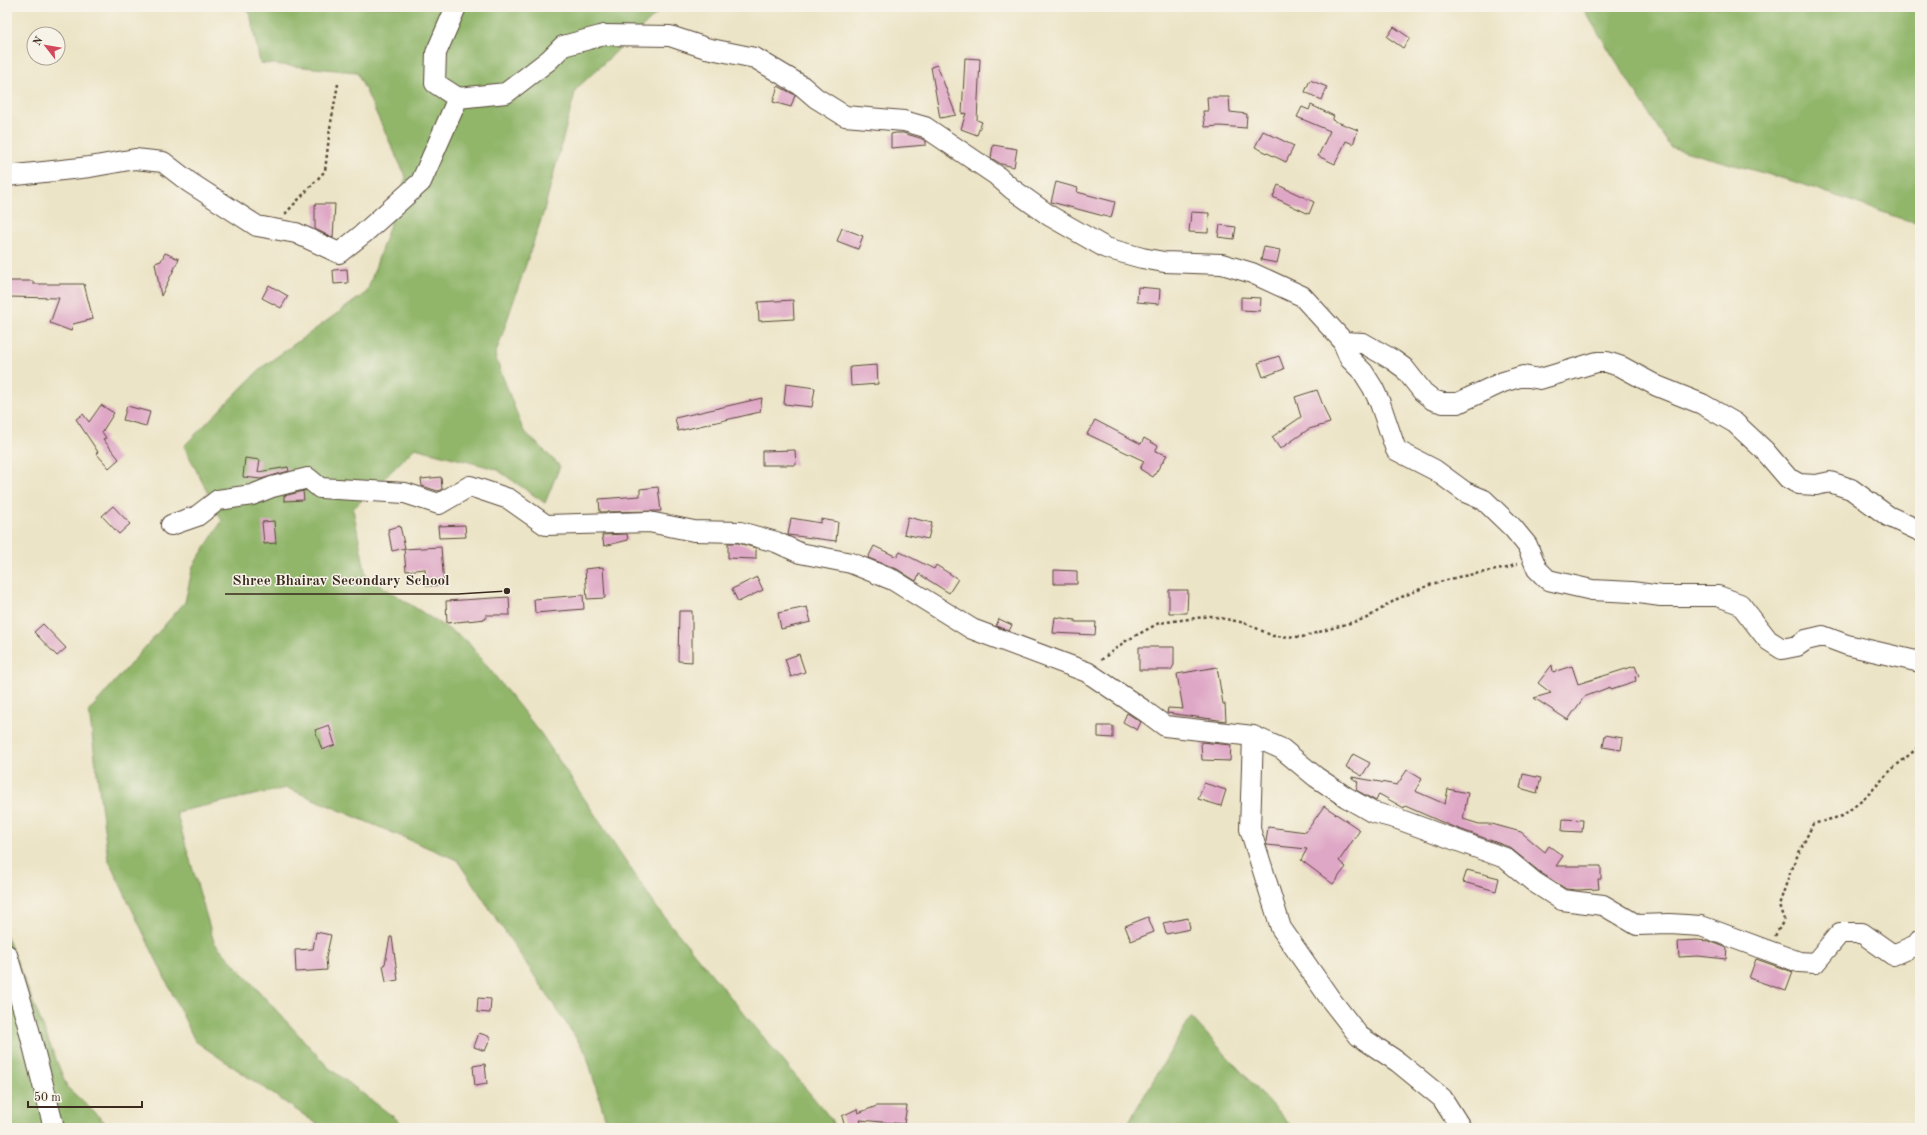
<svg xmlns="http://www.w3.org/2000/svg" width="1927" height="1135" font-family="'Old Standard TT',serif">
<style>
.forest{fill:#91b66a;stroke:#667044}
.building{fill:#dfa7c6}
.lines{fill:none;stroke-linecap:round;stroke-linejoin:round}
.minor-casing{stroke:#564637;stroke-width:22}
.path{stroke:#564637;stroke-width:2.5;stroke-dasharray:3 3;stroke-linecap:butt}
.minor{stroke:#fff;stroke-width:20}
.leader{fill:none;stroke:#3b2a1e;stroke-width:1.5}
.callout-dot{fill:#3b2a1e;stroke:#f7f3e8;stroke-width:1.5}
.callout-label{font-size:15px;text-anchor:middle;font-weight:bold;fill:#3b2a1e;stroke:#f7f3e8;stroke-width:3;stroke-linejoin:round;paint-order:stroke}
</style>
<rect width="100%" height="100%" fill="#f7f3e8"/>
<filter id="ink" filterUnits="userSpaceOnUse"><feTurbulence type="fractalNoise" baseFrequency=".025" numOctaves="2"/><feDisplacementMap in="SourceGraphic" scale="8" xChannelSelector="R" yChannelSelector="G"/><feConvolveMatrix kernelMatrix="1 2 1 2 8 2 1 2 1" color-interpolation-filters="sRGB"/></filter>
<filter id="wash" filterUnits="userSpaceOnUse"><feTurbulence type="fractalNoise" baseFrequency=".012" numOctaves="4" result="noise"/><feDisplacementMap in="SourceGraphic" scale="16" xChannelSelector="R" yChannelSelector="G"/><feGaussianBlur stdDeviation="0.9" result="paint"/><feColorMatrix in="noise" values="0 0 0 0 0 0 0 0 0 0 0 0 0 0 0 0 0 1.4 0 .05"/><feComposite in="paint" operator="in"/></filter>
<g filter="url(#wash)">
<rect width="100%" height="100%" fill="#ece4c6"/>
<!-- forest -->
<path class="forest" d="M243,7H664L576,89L543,214L495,356L523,430L560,466L545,503L496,469L415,448L353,509L366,576L467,641L542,735L657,908L831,1119L835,1128H608L586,1053L457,860L287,788L176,812L214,942L329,1068L408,1128H323L195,1041L108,859L89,711L185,602L193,566L222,521L184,446L261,368L367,292L406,177L357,72L260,63L250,13Z
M1582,7H1920V222L1905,220L1799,183L1670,147Z
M7,937L67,1087L111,1128H7Z
M1191,1017L1293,1128H1125Z"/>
<g id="blocks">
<!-- building -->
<path class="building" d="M1394,27L1410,38L1403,48L1387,37Z
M965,58L980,59L977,120L982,122L977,135L961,129L966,113L962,114Z
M937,65L956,115L940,118L931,67Z
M1310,80L1327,87L1322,100L1305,92Z
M778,86L795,95L791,107L773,102Z
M1207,97H1229L1230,112L1247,114L1246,128L1220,126L1205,127L1203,111H1208Z
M1311,105L1334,116L1332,120L1358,130L1353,144L1346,141L1335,164L1318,156L1330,131L1297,117L1302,107L1309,110Z
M1263,131L1294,146L1286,162L1255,147Z
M896,133H903L920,138L926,141V145L891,148V134Z
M993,145L1017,149L1014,167L1001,164L991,158Z
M1056,182L1078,188L1077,192L1115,202L1111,218L1051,202Z
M1278,185L1314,202L1309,214L1273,197Z
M315,204H335L333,238L315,229Z
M1191,212L1209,213L1208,233L1189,232Z
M1220,225L1236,227L1234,239L1218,237Z
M842,228L863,236L858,249L837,241Z
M1264,247L1280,250L1277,263L1261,260Z
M165,253L179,259L161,296L155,263L161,261Z
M347,269L348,283L334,284L333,270Z
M7,281H33V284H84L93,319L73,324L71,331L50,323L59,298L7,297Z
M269,285L288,296L281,308L262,298Z
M1138,287L1160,289L1159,304L1137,302Z
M1241,297L1261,298L1260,311L1241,310Z
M793,300L794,319L759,321L758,302Z
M1279,356L1284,369L1263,377L1258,363Z
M877,365L878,384L851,386L850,367Z
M786,384L815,388L812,407L784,404Z
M1317,390L1330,423L1309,429L1280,449L1272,437L1301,417L1295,397Z
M762,398L760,412L678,431L675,418Z
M101,405L114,413L102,432L106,438L103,439L119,459L109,468L96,453L98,452L76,419L83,414L89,422Z
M127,406L150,412L146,426L123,420Z
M1095,420L1141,444L1144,438L1158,446L1155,451L1167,455L1153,477L1140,469L1144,461L1087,434Z
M795,450L796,465H762V451Z
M245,458L260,460L258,472L288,467L289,471L261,479L243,477Z
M441,477L442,489L438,491L422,486L421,479Z
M658,487L661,511L600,512L599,499L640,496V489Z
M303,491L304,500L284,501V496Z
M113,506L130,524L119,534L102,516Z
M908,517L932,523L928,539L904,534Z
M791,518L821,523V519L838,522L836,541L788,535Z
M274,521L276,543L264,544L262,522Z
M465,525L466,537L439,538L438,526Z
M400,526L405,548L392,551L388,529Z
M627,534L628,540L604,546L602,535Z
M728,543H738L756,548V559L728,558Z
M874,546L897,557L900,552L934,569L936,565L958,579L949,593L919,574L916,581L897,569L868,558Z
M441,547L444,585L426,586L425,569L406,571L404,549Z
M603,567L605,598L587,599L585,569Z
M1054,570L1077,571V584H1054Z
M757,577L763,590L738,602L732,589Z
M1169,590H1188L1187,613H1169Z
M583,595L584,609L535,613L534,599Z
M509,597L510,615H486V619L447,623L446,601Z
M807,607L811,622L781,629L778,613Z
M679,611H692V662L678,661Z
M1055,617L1075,620V622H1096L1095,635L1053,633Z
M999,619L1012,625L1009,631L996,626Z
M43,624L66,648L57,656L34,632Z
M1139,647H1174V665L1171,670H1139Z
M799,654L805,672L791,677L785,659Z
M1552,665L1553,672L1572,666L1578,684L1635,666L1639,676L1635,677L1636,681L1611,689L1610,687L1584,697L1568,720L1534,698L1551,693L1538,683Z
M1217,667L1223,704H1225L1226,721L1167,713L1168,708L1183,709L1177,674Z
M1127,713L1141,722L1137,730L1123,722Z
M329,725L335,745L322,750L315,730Z
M1098,726H1113V738L1098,737Z
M1605,735L1623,738L1621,750L1603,747Z
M1201,742L1231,745L1230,761L1202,760Z
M1353,754L1370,763L1362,776L1346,767Z
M1407,770L1422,779L1415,791L1445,804L1448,789L1468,793L1463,819L1479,824H1492L1521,832L1545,852L1549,846L1563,856L1556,866H1601V879H1598L1599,889L1577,890L1566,889L1541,873L1509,847L1451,826L1405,806L1404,808L1379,794L1376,801L1356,790L1358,782L1352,778V777L1397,785Z
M1523,774L1541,778L1537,793L1520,788Z
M1204,783L1226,790L1221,806L1198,799Z
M1324,806L1360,830L1339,861L1346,867L1333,884L1301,860L1307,849L1267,845L1266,842L1268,827L1306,832Z
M1563,819L1583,820L1582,832L1562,831Z
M1467,870L1499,878L1496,891L1463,882Z
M1148,917L1154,932L1131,941L1125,926Z
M1188,918L1190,929L1166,934L1163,923Z
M316,932L331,935L326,958L327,970L296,972L295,950L313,949Z
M390,937H392L398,980L386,982L383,965L385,964Z
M1696,940L1709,941L1727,948L1726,959L1698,956L1679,957L1678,941Z
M1756,959L1793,972L1786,991L1749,978Z
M478,998L491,999L490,1013L477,1012Z
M479,1033L491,1037L485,1051L474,1047Z
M485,1064L487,1084L475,1086L473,1066Z
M877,1106H907L904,1124L860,1120L863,1128H845L842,1116L857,1109L858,1113Z"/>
</g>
</g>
<g filter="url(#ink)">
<use href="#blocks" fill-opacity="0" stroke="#564637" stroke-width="1"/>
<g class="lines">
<!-- minor casing -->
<g class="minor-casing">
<path id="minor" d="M456,7L436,53L435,83L458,98L506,93L549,60L563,46L604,35L670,36L706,48L755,58L802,86L816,98L845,116L904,121L925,127L996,175L1012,189L1050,216L1106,248L1142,258L1164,262L1222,264L1252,273L1302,296L1344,342L1363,343L1393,360L1404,368L1423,392L1433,400L1443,403H1458L1503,382L1523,376L1540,379L1597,362H1607L1622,367L1657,386L1702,404L1735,423L1764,450L1788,478L1799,484L1816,485L1830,482L1851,489L1888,516L1920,531
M7,176L90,167L135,159L163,162L189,182L257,226L296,233L339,253L363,234L421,182L458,98
M1342,340L1350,359L1363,372L1373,388L1380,403L1396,450L1435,470L1465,492L1484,500L1513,528L1527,545L1537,569L1548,580L1592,590L1632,592L1661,596H1718L1740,604L1768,640L1782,649L1797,646L1806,640L1823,636L1847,645L1920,662
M171,525L197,516L218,500L252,495L272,487L308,478L320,488L405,493L439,504L470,486L509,499L546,525L649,522L694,531L740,532L776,542L800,553L851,563L893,580L972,629L1087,672L1142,709L1165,726L1253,736L1282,749L1316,777L1346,797L1372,812L1398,819L1505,858L1534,882L1562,900L1603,905L1637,925L1670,924L1701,926L1799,962L1815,963L1840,933H1862L1893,955L1916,945L1920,940
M1253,736L1250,829L1281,928L1331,1000L1359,1036L1398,1062L1442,1098L1461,1128
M7,955L26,1018L54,1128"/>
</g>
<!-- path -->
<path class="path" d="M285,214L325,171L330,128L338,84
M1101,660L1124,642L1159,623L1211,616L1245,623L1273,636L1302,637L1367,618L1397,599L1432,584L1458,577L1507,568L1517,564
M1775,936L1784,920L1779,905L1792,867L1813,824L1842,816L1864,799L1892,769L1920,746"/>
<!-- minor -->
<use href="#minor" class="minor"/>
</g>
</g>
<!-- callouts -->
<path class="leader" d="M507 591L458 594H225"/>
<circle class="callout-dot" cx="507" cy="591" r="4"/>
<g class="callout-label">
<text x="341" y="585">Shree Bhairav Secondary School</text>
</g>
<!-- margin -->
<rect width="1927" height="1135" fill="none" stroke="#f7f3e8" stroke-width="24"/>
<!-- north arrow -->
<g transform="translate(46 46) rotate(301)"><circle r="19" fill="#f7f3e8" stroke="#aca397"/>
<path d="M0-3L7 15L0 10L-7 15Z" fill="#d1495b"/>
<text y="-6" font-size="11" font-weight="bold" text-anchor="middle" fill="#3b2a1e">N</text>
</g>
<!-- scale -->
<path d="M28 1101v6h114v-6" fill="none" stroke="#3b2a1e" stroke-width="2"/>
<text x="34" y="1101" font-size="12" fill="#3b2a1e" stroke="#f7f3e8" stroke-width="3" paint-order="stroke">50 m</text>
</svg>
